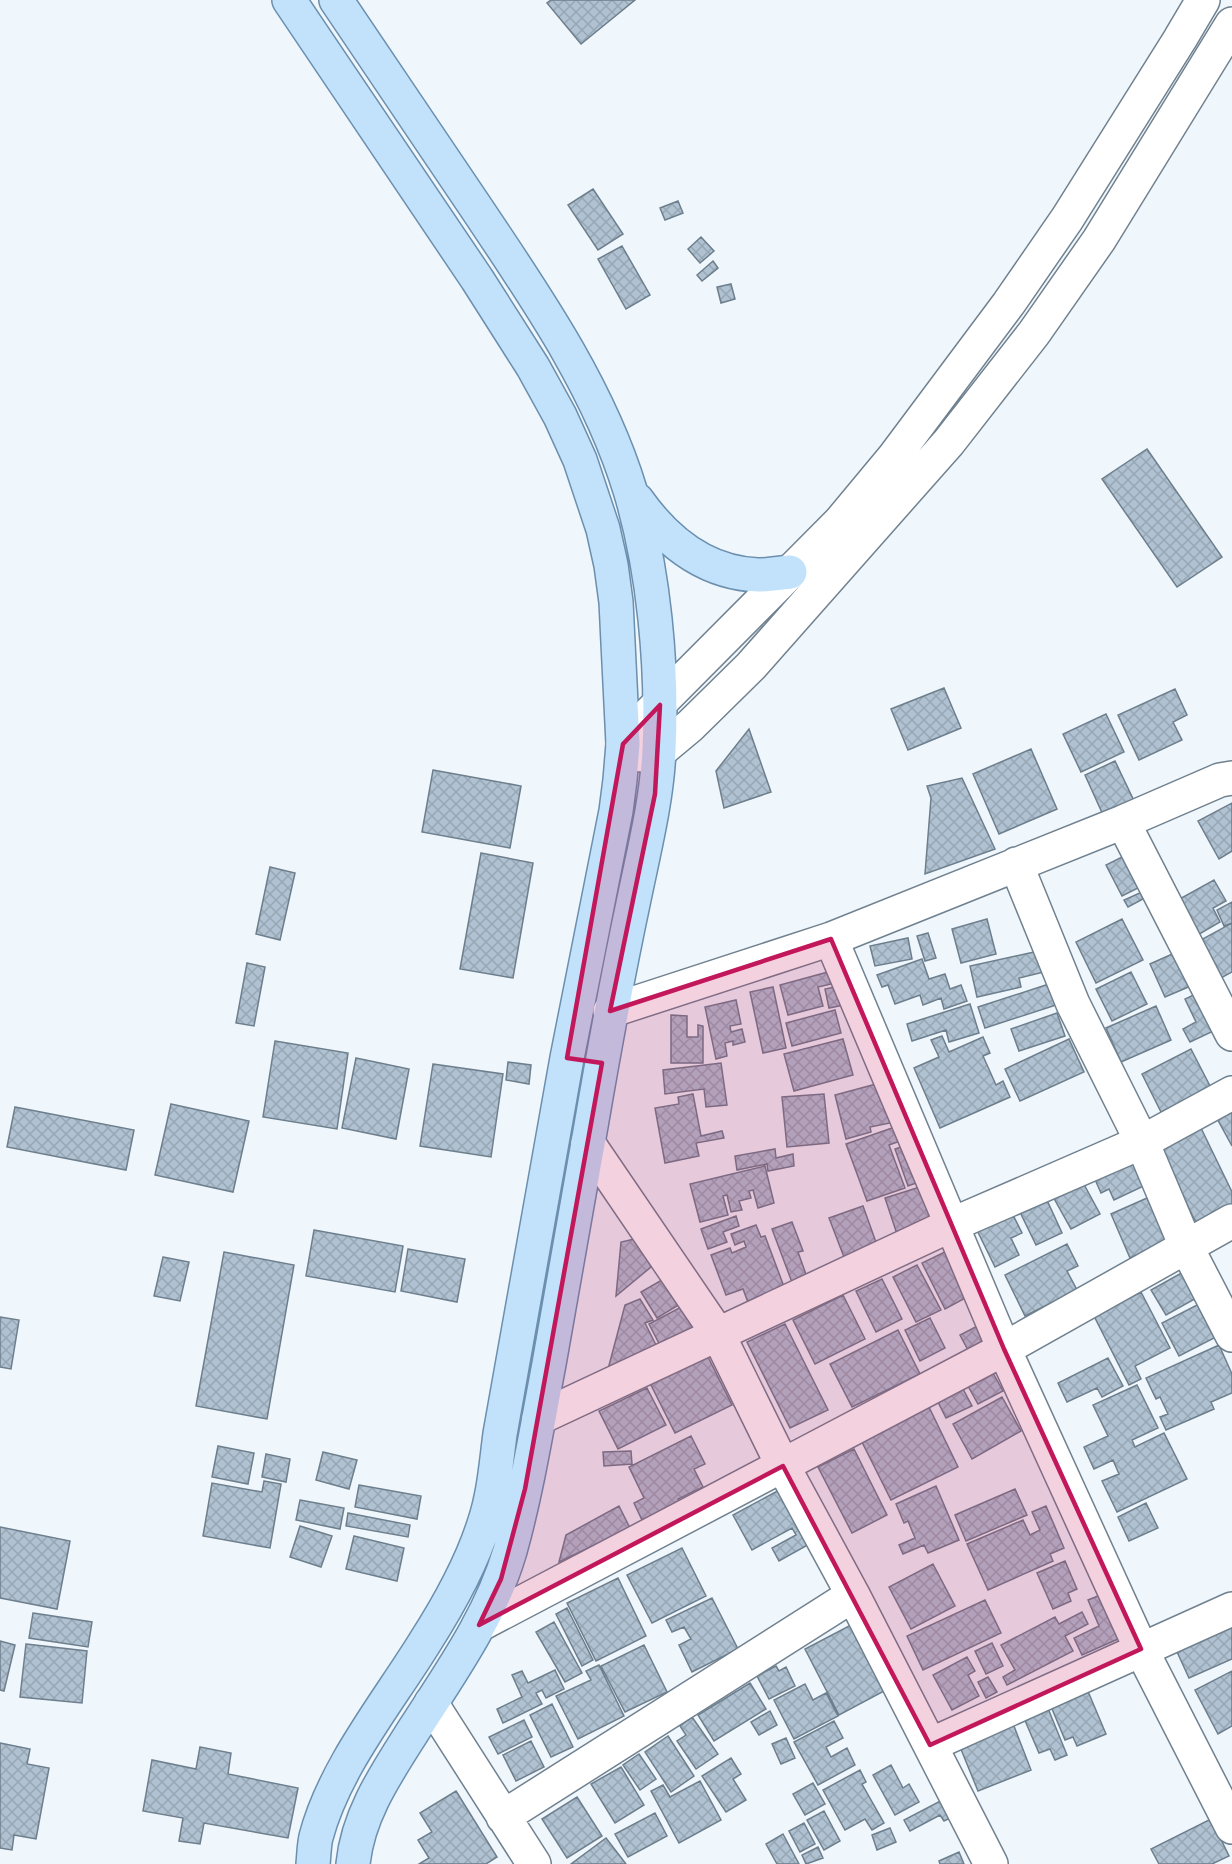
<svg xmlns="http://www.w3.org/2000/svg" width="1232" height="1864" font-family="Ubuntu,sans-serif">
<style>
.building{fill:url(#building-cross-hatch);stroke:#6d7e8c;stroke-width:1.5}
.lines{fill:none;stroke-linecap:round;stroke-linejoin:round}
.street-casing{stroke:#70818f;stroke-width:36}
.primary-casing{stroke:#6b8fad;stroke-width:36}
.street{stroke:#fff;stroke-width:33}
.primary{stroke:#c2e2fc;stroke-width:33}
.marked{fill:#c2185b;fill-opacity:0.2;stroke:#c2185b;stroke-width:4.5;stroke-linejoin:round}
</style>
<defs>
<pattern id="building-cross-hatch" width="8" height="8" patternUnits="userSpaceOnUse" patternTransform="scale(1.5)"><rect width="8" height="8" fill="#b0c2d2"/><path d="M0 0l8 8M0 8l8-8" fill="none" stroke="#96a6b4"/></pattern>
</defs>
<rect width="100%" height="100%" fill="#eff6fc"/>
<!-- building -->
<path class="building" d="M551,0H635L581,44L547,3Z
M593,189L623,234L598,250L568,205Z
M678,201L683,213L665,220L660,208Z
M701,237L714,251L700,263L688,249Z
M622,246L650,295L626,309L598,259Z
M713,261L718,268L702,281L697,275Z
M731,284L735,299L721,303L717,287Z
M1147,449L1222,557L1177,587L1102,479Z
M944,688L961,728L908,750L891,709Z
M1175,689L1187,715L1173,722L1182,740L1139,760L1118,715Z
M1106,714L1124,752L1081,772L1063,734Z
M749,729L771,792L724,808L716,771Z
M1031,749L1057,809L999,834L973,774Z
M1115,761L1135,803L1104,817L1085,775Z
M433,770L521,786L510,848L422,832Z
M962,778L995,849L925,874L931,798L927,786Z
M1232,803V851L1219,859L1198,821Z
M1132,852L1148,883L1122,896L1106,865Z
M481,853L533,863L513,978L460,969Z
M270,867L295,873L280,940L256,934Z
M1214,880L1226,901L1213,908L1220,922L1196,936L1176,901Z
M1142,892L1145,898L1128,907L1124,900Z
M1232,902V923L1224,926L1217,910Z
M987,919L996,954L961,963L952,929Z
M1122,919L1143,960L1096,983L1076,942Z
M1232,923V972L1219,979L1199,941Z
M928,933L936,958L925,961L917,936Z
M908,938L912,959L875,966L870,946Z
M1039,951L1044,972L1019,978L1021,987L977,997L970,966Z
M1179,951L1193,985L1165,997L1150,964Z
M922,959L929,979L945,974L950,989L961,985L967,1001L944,1009L941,998L923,1005L920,995L895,1004L888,985L882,987L877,975Z
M247,963L265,967L254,1026L236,1023Z
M828,972L831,984L818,987L823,1006L788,1015L780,985Z
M1131,972L1147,1004L1112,1021L1096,989Z
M1049,984L1056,1005L985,1028L978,1007Z
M845,985L849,1004L829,1008L825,989Z
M773,987L786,1048L763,1053L750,992Z
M1204,990L1222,1027L1190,1042L1183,1029L1196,1022L1185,999Z
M736,1000L741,1024L730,1026L731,1032L742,1029L745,1042L733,1045V1041L725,1043L727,1056L716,1059L705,1007Z
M970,1004L979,1033L949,1042L946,1030L912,1041L907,1024Z
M1156,1006L1171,1040L1121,1062L1106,1028Z
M835,1010L841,1033L792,1046L786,1023Z
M1057,1013L1065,1036L1019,1051L1011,1029Z
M671,1015L687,1016V1037H698V1025L703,1026V1063H671Z
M942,1036L949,1052L983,1037L990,1053L983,1056L996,1085L1003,1081L1010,1097L940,1128L914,1068L939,1057L931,1040Z
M843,1039L853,1075L794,1091L784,1054Z
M1069,1039L1084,1072L1020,1101L1005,1069Z
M275,1041L348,1053L337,1129L263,1117Z
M1191,1049L1211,1088L1161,1112L1142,1074Z
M356,1058L409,1069L396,1139L342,1128Z
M508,1062L531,1065L529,1084L506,1080Z
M721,1063L727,1105L706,1107L704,1089L665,1094L663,1070Z
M433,1064L503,1074L491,1157L420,1146Z
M880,1083L890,1123L870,1127L871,1132L846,1139L835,1095Z
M693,1094L701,1136L722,1131L724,1138L696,1143L699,1156L665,1163L655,1108L679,1104L678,1097Z
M824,1094L829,1143L787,1147L782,1097Z
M1232,1103V1146L1214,1113Z
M171,1104L249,1121L233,1192L155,1175Z
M15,1107L134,1130L126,1170L7,1147Z
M1200,1126L1232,1192V1208L1197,1225L1159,1146Z
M895,1127L900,1141L889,1145L905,1188L867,1201L846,1144Z
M911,1144L924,1180L908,1186L895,1149Z
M775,1149L776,1158L793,1154L794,1166L768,1171L767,1164L737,1170L735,1156Z
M1135,1156L1148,1184L1114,1200L1109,1189L1101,1193L1093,1175Z
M765,1166L774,1203L758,1208L753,1190L749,1191L751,1198L739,1201L742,1210L731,1212L727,1195L723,1196L728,1215L700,1222L690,1184Z
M1080,1177L1100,1214L1071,1229L1051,1193Z
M923,1186L936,1224L898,1237L885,1198Z
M1046,1198L1062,1233L1036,1245L1019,1210Z
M1147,1198L1167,1241L1130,1258L1111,1214Z
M863,1206L877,1245L844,1257L829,1218Z
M1011,1211L1022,1233L1011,1238L1019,1255L995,1267L976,1228Z
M736,1216L739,1226L723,1232L727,1242L708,1249L701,1229Z
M792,1222L803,1251L798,1252L808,1280L793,1285L772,1229Z
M756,1225L761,1237L765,1236L786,1292L749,1305L743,1289L726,1295L711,1255L730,1248L732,1253L746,1247L744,1241L735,1245L731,1234Z
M314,1230L403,1246L395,1292L306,1276Z
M647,1236L640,1243L651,1267L616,1296L621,1242Z
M1067,1244L1078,1266L1067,1271L1077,1290L1025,1316L1005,1275Z
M408,1249L465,1259L457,1302L401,1291Z
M949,1250L971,1295L945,1309L922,1263Z
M224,1252L294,1265L267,1419L196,1406Z
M163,1257L189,1262L180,1301L154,1296Z
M917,1265L941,1310L916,1322L893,1277Z
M1185,1271L1200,1296L1166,1315L1151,1290Z
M667,1277L682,1303L657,1318L641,1292Z
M882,1279L902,1319L876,1332L856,1291Z
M1141,1292L1170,1348L1135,1366L1141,1379L1129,1385L1094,1316Z
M843,1295L865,1339L815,1364L793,1320Z
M640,1299L653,1320L645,1323L659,1351L607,1373L625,1305Z
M1201,1303L1218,1336L1179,1356L1162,1323Z
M685,1305L699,1332L663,1351L649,1324Z
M0,1317L19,1320L11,1369L0,1367Z
M930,1318L945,1348L920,1361L905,1330Z
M985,1322L994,1338L968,1350L960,1335Z
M785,1324L828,1410L790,1428L747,1342Z
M898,1330L920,1374L852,1407L830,1364Z
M1219,1345L1232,1374V1393L1211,1402L1214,1409L1166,1430L1160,1417L1168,1414L1160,1397L1156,1399L1146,1378Z
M707,1355L732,1405L675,1433L650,1383Z
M1108,1358L1123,1386L1102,1397L1097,1388L1067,1402L1058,1383Z
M993,1373L1003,1391L978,1404L968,1386Z
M1137,1385L1158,1428L1132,1440L1135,1447L1164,1433L1187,1479L1117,1512L1102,1481L1119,1474L1113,1460L1094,1469L1084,1447L1108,1436L1093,1405Z
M647,1388L666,1425L618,1449L599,1411Z
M963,1389L972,1406L946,1418L938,1402Z
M1002,1397L1021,1431L972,1459L953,1424Z
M928,1405L958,1467L891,1500L860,1438Z
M691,1436L705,1464L694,1469L703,1487L678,1499L680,1503L642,1520L634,1503L644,1498L629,1467Z
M218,1446L254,1453L248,1484L212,1477Z
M854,1449L887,1515L852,1533L818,1467Z
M631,1451L632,1464L604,1466L603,1452Z
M323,1452L357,1460L349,1489L316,1480Z
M266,1454L290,1459L286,1482L262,1477Z
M264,1481L281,1484L270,1548L203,1536L212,1483L262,1492Z
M359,1485L421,1496L417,1519L355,1507Z
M936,1486L959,1540L928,1553L924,1545L903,1554L899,1545L915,1538L908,1521L904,1523L896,1504Z
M783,1488L813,1542L779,1561L772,1548L796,1535L792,1528L752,1550L733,1515Z
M1015,1489L1027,1515L966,1541L955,1515Z
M300,1500L344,1508L340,1529L296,1520Z
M1146,1503L1158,1528L1129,1541L1118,1517Z
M619,1506L630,1528L559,1562L566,1535Z
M1046,1506L1064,1548L1050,1554L1053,1561L988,1590L967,1544L1023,1520L1030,1535L1040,1530L1032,1512Z
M348,1513L410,1525L408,1537L346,1526Z
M300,1526L332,1536L321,1567L290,1557Z
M0,1527L70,1541L57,1609L0,1598Z
M354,1536L404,1548L397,1581L346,1569Z
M682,1548L706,1596L652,1623L627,1575Z
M1065,1561L1077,1589L1068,1593L1071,1601L1053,1609L1037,1573Z
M933,1564L955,1606L911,1629L889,1587Z
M618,1578L646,1636L596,1661L567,1603Z
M1108,1592L1127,1635L1082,1655L1074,1638L1099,1626L1088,1600Z
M712,1598L738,1649L692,1672L679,1645L691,1639L684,1627L672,1632L666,1620Z
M985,1600L1001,1633L923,1670L907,1636Z
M567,1608L593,1660L582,1666L556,1614Z
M1082,1612L1088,1624L1065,1636L1073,1651L1007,1685L1003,1677L1015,1670L1001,1645L1055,1617L1059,1624Z
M33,1613L92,1622L88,1647L29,1638Z
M1232,1615V1659L1189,1678L1172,1641Z
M554,1622L582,1673L565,1682L536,1632Z
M851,1625L886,1690L839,1715L805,1649Z
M0,1641L15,1645L4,1691L0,1690Z
M992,1643L1003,1666L986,1674L975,1651Z
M26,1644L87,1651L82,1703L20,1697Z
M644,1645L667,1692L625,1712L601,1666Z
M967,1657L975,1671L968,1675L979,1696L952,1710L933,1675Z
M599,1665L624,1716L578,1739L556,1696L591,1680L586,1671Z
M776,1666L779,1671L786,1667L795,1686L769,1699L757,1676Z
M555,1670L564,1689L546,1698L542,1690L536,1693L542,1704L503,1723L497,1709L522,1697L512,1675L522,1671L528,1683Z
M1232,1671V1726L1218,1734L1195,1690Z
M988,1677L997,1692L986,1698L978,1682Z
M750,1683L766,1709L714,1741L698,1715Z
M805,1684L813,1700L826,1693L838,1716L794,1739L774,1700Z
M1087,1689L1106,1734L1077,1746L1073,1737L1065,1740L1050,1704Z
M552,1704L573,1747L551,1757L530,1715Z
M1047,1706L1067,1755L1055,1760L1050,1749L1039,1753L1023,1716Z
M770,1711L777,1725L759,1735L751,1722Z
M692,1717L718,1754L696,1769L677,1741L686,1735L680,1726Z
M524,1720L532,1737L498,1754L489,1737Z
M834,1721L843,1738L826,1747L831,1757L847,1748L855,1765L818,1785L794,1742Z
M1012,1721L1031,1770L978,1791L958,1742Z
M668,1736L694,1776L671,1792L645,1752Z
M786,1738L795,1758L781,1764L772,1744Z
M531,1741L544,1767L516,1781L503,1755Z
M0,1743L30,1749L27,1764L49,1768L36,1839L14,1835L12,1850L0,1848Z
M200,1747L231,1753L228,1774L298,1788L288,1838L204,1823L200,1844L179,1841L183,1818L143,1811L152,1760L196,1769Z
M639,1754L656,1779L640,1790L623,1765Z
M731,1758L741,1774L733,1779L746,1800L726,1812L702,1776Z
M891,1765L903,1788L909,1784L919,1802L895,1815L873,1775Z
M621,1767L644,1805L615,1823L591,1784Z
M860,1770L866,1782L862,1784L884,1823L872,1830L865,1819L845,1830L823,1790Z
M700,1781L721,1820L679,1843L651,1791L663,1785L670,1797Z
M813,1783L825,1804L805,1815L793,1794Z
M456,1791L497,1857L486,1864H419L429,1858L418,1840L432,1832L420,1813Z
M577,1797L602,1836L567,1858L542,1819Z
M948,1797L956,1815L944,1821L940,1815L910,1831L904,1820Z
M824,1811L840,1841L824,1850L807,1820Z
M655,1813L667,1836L628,1857L615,1834Z
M1211,1819L1229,1856L1212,1864H1159L1151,1849Z
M804,1823L815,1844L800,1852L789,1831Z
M890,1828L896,1842L877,1850L872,1835Z
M783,1834L799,1864H777L766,1844Z
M606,1838L626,1864H571Z
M818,1847L823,1858L806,1864L802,1855Z
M959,1852L964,1864H940L939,1861Z"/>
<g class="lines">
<!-- street casing -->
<g class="street-casing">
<path id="street" d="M623,744L644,719L840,522L894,457L1009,303L1067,219L1180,39L1203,0
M623,754L646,755L660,751L690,726L751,666L949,442L1034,333L1099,240L1232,24
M1123,822L1232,1034
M1016,864L1073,1004L1142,1142L1186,1246L1232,1335
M831,939L1004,1349L1141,1649L1232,1827
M610,1011L831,939L1123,822L1220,780L1232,778
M588,1143L718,1334L783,1466L853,1595L991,1864
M539,1418L951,1225L1142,1142L1232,1093
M479,1625L1004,1349L1232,1221
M431,1703L534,1864
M930,1745L1232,1609
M503,1817L853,1595"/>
</g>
<!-- primary casing -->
<g class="primary-casing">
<path id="primary" d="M289,0L477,279L533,367L560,416L580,460L603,529L611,565L616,602L623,744L620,780L616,811L567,1058L500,1434C496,1464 494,1495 484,1524C471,1565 448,1606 425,1642C388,1702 334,1768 316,1837C314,1845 314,1855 313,1864
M336,0C383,70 430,139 477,209C536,297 599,388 630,490C654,569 663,668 659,750C657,800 644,850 634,899C618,974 604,1050 591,1126C577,1205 563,1285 549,1364C537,1427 527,1490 510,1551C491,1616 451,1672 415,1728C388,1771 358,1813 353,1864
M637,500C666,541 705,573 758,575C769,575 780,573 790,572"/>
</g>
<!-- street -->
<use href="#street" class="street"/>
<!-- primary -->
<use href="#primary" class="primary"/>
</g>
<!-- marked area -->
<path class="marked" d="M660,705L655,794L610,1011L831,939L1004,1349L1141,1649L930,1745L783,1466L479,1625L501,1579L525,1489L602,1063L567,1058L623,744Z"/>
</svg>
